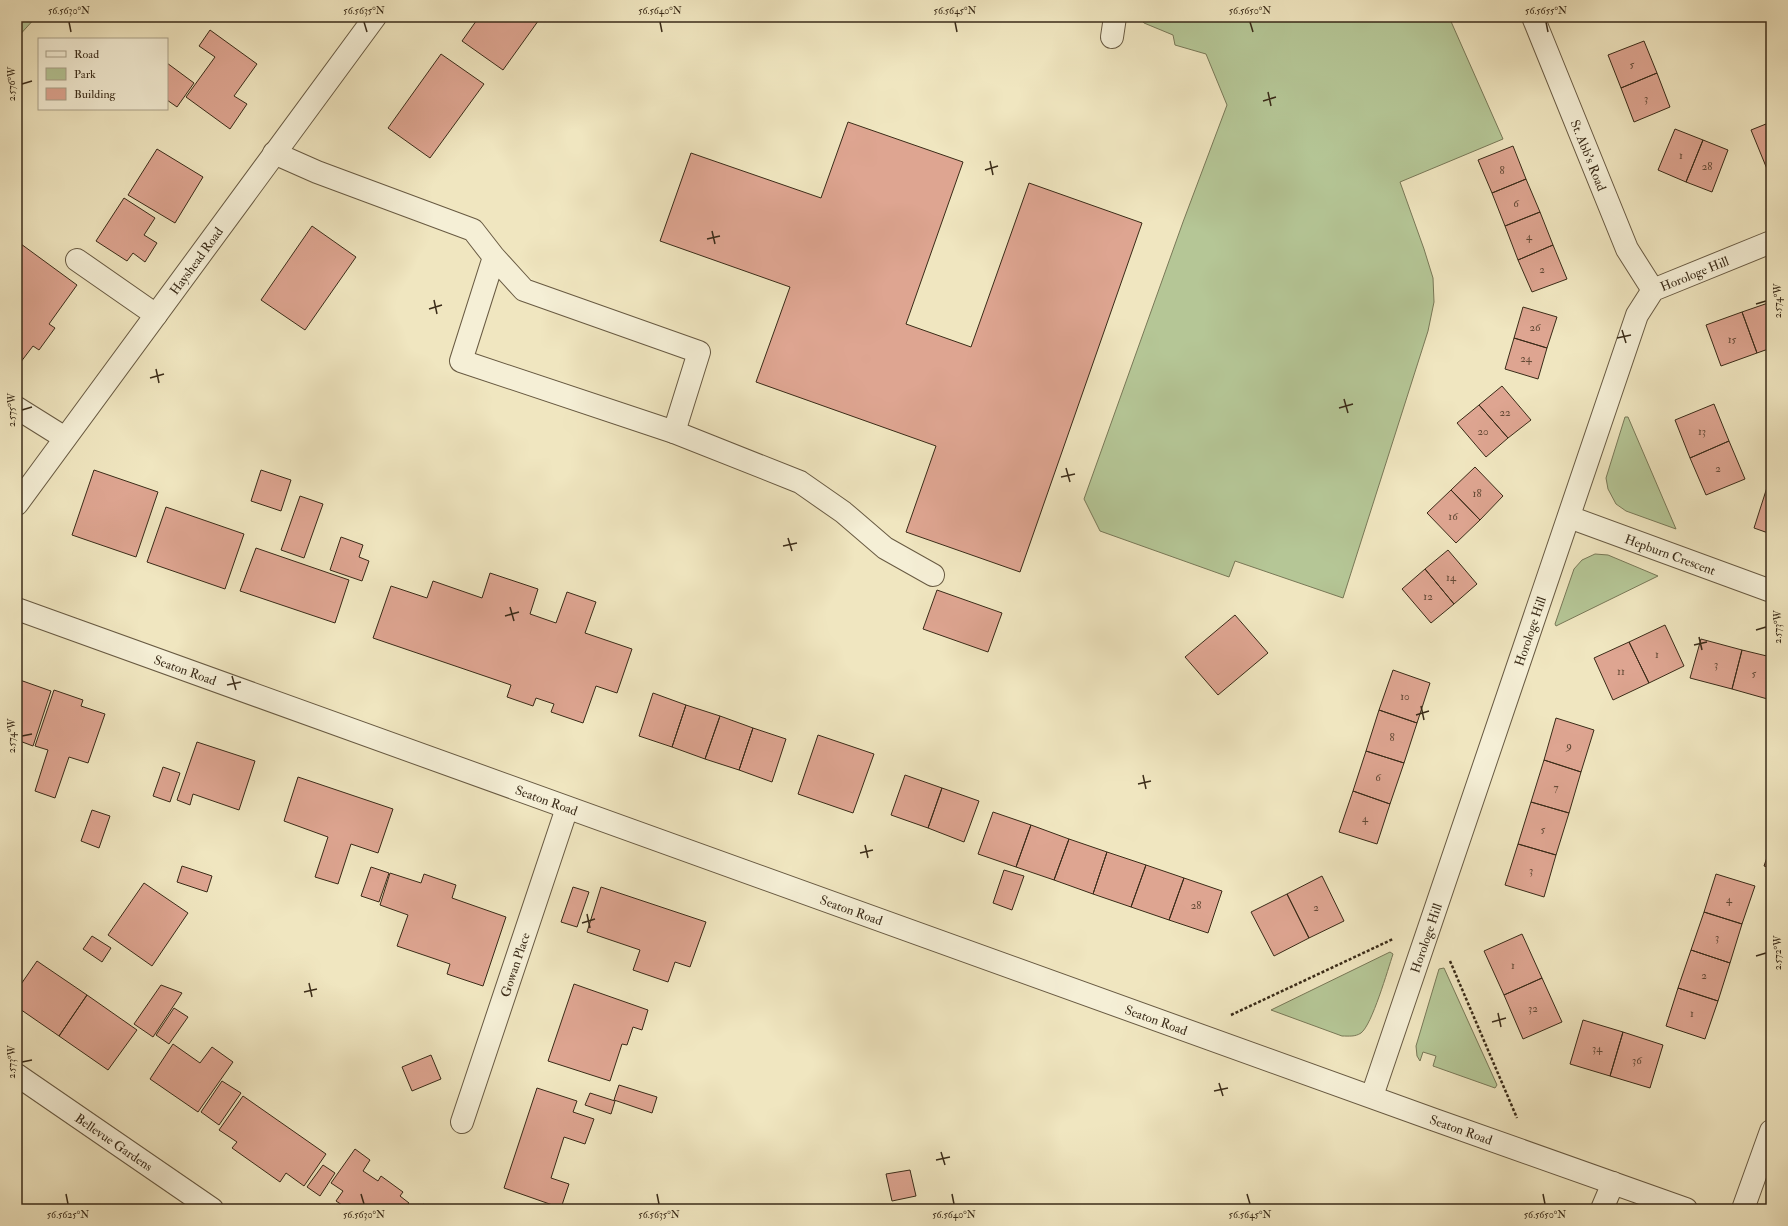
<svg xmlns="http://www.w3.org/2000/svg" width="1788" height="1226" font-family="'IM FELL Double Pica',serif">
<style>
.green{fill:#b5c696;stroke:#787857}
.building{fill:#dea591;stroke:#3a2b18}
.lines{fill:none;stroke-linecap:round;stroke-linejoin:round}
.minor-casing{stroke:#685a42;stroke-width:24}
.path{stroke:#3a2b18;stroke-width:2.5;stroke-dasharray:3 2;stroke-linecap:butt}
.minor{stroke:#f5efd6;stroke-width:22}
.ticks{fill:none;stroke:#3a2b18;stroke-width:1.5}
.labels{text-anchor:middle;stroke-width:3;stroke-linejoin:round;paint-order:stroke}
.number-label{font-size:11px;fill:#634a36}
.street-label{font-size:13px;fill:#3a2b18;stroke:#f5efd6}
.neatline{fill:none;stroke:#3a2b18;stroke-width:1.5}
.ticks-label{font-size:10px;text-anchor:middle;fill:#3a2b18}
</style>
<rect width="100%" height="100%" fill="#f0e6c0"/>
<filter id="stains"><feTurbulence type="fractalNoise" baseFrequency=".005" numOctaves="4"/><feColorMatrix values="0 0 0 0 .2 0 0 0 0 .09 0 0 0 0 .02 0 0 0 .5 -.17"/></filter>
<radialGradient id="worn" r=".72"><stop offset=".6" stop-color="#630" stop-opacity="0"/><stop offset="1" stop-color="#630" stop-opacity=".3"/></radialGradient>
<!-- green -->
<path class="green" d="M17,17H36L17,38Z
M1139,17H1449L1503,139L1400,182L1424,249L1433,278L1434,302L1428,331L1343,598L1235,561L1229,577L1100,531L1084,499L1183,222L1227,105L1206,54L1175,45L1173,35L1144,23Z
M1625,417H1628L1676,529L1626,511L1616,504L1608,489L1606,478Z
M1595,554L1608,555L1658,576L1556,626L1555,624L1574,569L1582,560Z
M1390,952L1393,954C1388,969 1372,1025 1361,1033C1355,1037 1349,1036 1342,1036L1271,1010Z
M1444,968L1497,1085L1495,1088L1433,1066L1436,1056L1423,1052L1420,1061L1417,1056L1416,1046L1439,969Z"/>
<!-- building -->
<path class="building" d="M479,17H541L503,70L462,41Z
M1633,17H1642L1634,20Z
M210,30L257,64L234,96L247,104L230,129L186,97L215,57L199,46Z
M1644,41L1657,73L1621,88L1608,55Z
M441,54L484,84L430,158L388,128Z
M167,63L194,83L177,107L167,100Z
M1657,73L1670,107L1634,122L1621,88Z
M848,122L963,162L906,324L971,347L1029,183L1142,223L1020,572L906,532L936,446L756,382L790,287L660,241L691,153L821,198Z
M1771,122V168L1767,169L1751,130Z
M1675,129L1703,140L1686,182L1658,170Z
M1703,140L1728,150L1712,192L1686,182Z
M1513,146L1526,179L1492,193L1478,160Z
M157,149L203,177L175,223L128,195Z
M1526,179L1540,212L1505,226L1492,193Z
M124,198L155,218L144,235L157,243L145,262L133,253L127,261L96,241Z
M1540,212L1553,245L1518,260L1505,226Z
M312,226L356,257L305,330L261,300Z
M21,244L77,285L49,324L55,328L39,350L33,346L17,367V249Z
M1553,245L1567,279L1532,292L1518,260Z
M1771,302V348L1757,353L1742,312Z
M1523,307L1557,317L1547,348L1514,338Z
M1742,312L1757,353L1721,366L1706,325Z
M1514,338L1547,348L1538,379L1505,369Z
M1502,386L1531,420L1508,438L1479,405Z
M1714,404L1729,441L1690,458L1675,420Z
M1479,405L1508,438L1486,457L1457,423Z
M1729,441L1745,479L1706,495L1690,458Z
M1475,467L1503,496L1480,520L1451,490Z
M94,470L158,492L136,557L72,535Z
M261,470L291,480L281,511L251,501Z
M1770,478H1771V534L1754,528Z
M1451,490L1480,520L1456,543L1427,513Z
M300,496L323,504L304,558L281,550Z
M166,507L244,534L225,589L147,562Z
M341,537L363,545L359,557L369,561L362,581L330,570Z
M256,548L349,580L335,623L240,591Z
M1448,550L1477,584L1454,604L1425,569Z
M1425,569L1454,604L1431,623L1402,589Z
M490,573L538,589L530,614L556,623L567,592L596,602L585,633L632,649L617,693L596,686L583,723L551,712L554,704L536,698L533,706L507,697L511,685L373,638L391,586L427,598L433,581L482,598Z
M937,590L1002,613L988,652L923,629Z
M1235,615L1268,653L1218,695L1185,657Z
M1665,625L1684,666L1649,683L1629,642Z
M1701,639L1742,650L1732,689L1690,678Z
M1629,642L1649,683L1613,700L1594,658Z
M1742,650L1771,657V700L1732,689Z
M1393,670L1430,683L1417,723L1379,710Z
M17,679L51,691L33,746L17,740Z
M54,690L83,700L81,706L105,714L88,763L69,757L55,798L35,791L48,750L35,746Z
M653,693L686,705L672,747L639,736Z
M686,705L720,716L705,759L672,747Z
M1379,710L1417,723L1404,763L1366,751Z
M720,716L753,728L739,770L705,759Z
M1556,718L1594,730L1581,772L1544,760Z
M753,728L786,739L772,782L739,770Z
M818,735L874,754L853,813L798,794Z
M197,742L255,761L239,810L193,794L190,805L177,800Z
M1366,751L1404,763L1390,804L1353,791Z
M1544,760L1581,772L1569,813L1531,802Z
M163,767L180,773L170,802L153,796Z
M905,775L942,788L928,828L891,815Z
M298,777L393,809L378,853L351,844L338,884L315,877L328,837L284,821Z
M942,788L979,801L964,842L928,828Z
M1353,791L1390,804L1377,844L1339,832Z
M1531,802L1569,813L1556,855L1518,844Z
M92,810L110,816L99,848L81,841Z
M993,812L1031,825L1016,867L978,854Z
M1031,825L1069,839L1054,880L1016,867Z
M1069,839L1107,852L1093,894L1054,880Z
M1518,844L1556,855L1544,897L1505,885Z
M1771,846V868L1764,866Z
M1107,852L1146,865L1131,907L1093,894Z
M1146,865L1184,878L1169,920L1131,907Z
M182,866L212,876L207,892L177,882Z
M371,867L389,873L379,902L361,896Z
M1004,870L1024,876L1012,910L993,903Z
M390,873L421,883L424,874L456,885L452,898L506,917L483,986L447,974L450,964L397,946L408,915L380,905Z
M1716,874L1755,886L1742,924L1704,912Z
M1322,876L1344,921L1309,938L1287,894Z
M1184,878L1222,891L1208,933L1169,920Z
M144,883L188,913L152,966L108,935Z
M573,887L589,892L577,927L561,922Z
M601,887L706,922L690,967L675,962L668,982L633,970L640,950L587,932Z
M1287,894L1309,938L1274,956L1251,912Z
M1704,912L1742,924L1730,963L1691,950Z
M1522,934L1542,978L1504,995L1484,951Z
M92,936L111,948L102,962L83,949Z
M1691,950L1730,963L1718,1001L1678,988Z
M37,961L87,995L59,1036L17,1007V990Z
M1542,978L1562,1022L1523,1039L1504,995Z
M574,984L648,1010L642,1030L633,1027L627,1045L622,1044L610,1081L548,1061Z
M161,985L182,993L153,1037L134,1024Z
M1678,988L1718,1001L1705,1039L1666,1026Z
M87,995L137,1030L108,1070L59,1036Z
M174,1008L188,1017L169,1044L156,1035Z
M1583,1020L1623,1032L1610,1076L1570,1064Z
M1623,1032L1663,1045L1650,1088L1610,1076Z
M173,1044L200,1063L212,1047L233,1062L198,1112L150,1079Z
M431,1055L441,1079L412,1091L402,1067Z
M222,1081L241,1093L219,1125L201,1112Z
M619,1085L657,1097L652,1113L614,1100Z
M537,1088L577,1101L573,1112L594,1119L585,1144L564,1137L551,1178L569,1184L561,1208L504,1188Z
M590,1093L615,1101L611,1114L585,1105Z
M243,1096L326,1154L304,1186L286,1173L280,1182L232,1148L237,1142L219,1130Z
M355,1149L370,1160L363,1171L378,1181L381,1176L403,1192L400,1196L409,1203L405,1209H348L336,1201L343,1191L331,1183Z
M323,1165L335,1173L320,1196L307,1187Z
M910,1170L916,1196L892,1201L886,1174Z
M423,1204L430,1209H419Z"/>
<g class="lines">
<!-- minor casing -->
<g class="minor-casing">
<g id="minor">
<path id="s1" d="M1533,17L1627,249L1653,290"/>
<path d="M1112,37L1115,17"/>
<path d="M274,153L317,172L473,230L494,257L524,290L699,352L674,432L461,361L494,257"/>
<path d="M77,260L156,315"/>
<path d="M17,408L65,438"/>
<path d="M674,432L800,482L843,512L885,548L933,575"/>
<path id="s2" d="M17,504L375,17"/>
<path id="s3" d="M1569,517L1771,591"/>
<path id="s4" d="M17,609L1435,1120L1686,1209"/>
<path id="s5" d="M17,1075L212,1209"/>
<path id="s6" d="M1372,1096L1637,315L1653,290L1771,242"/>
<path id="s7" d="M462,1122L567,808"/>
<path d="M1602,1209L1613,1183"/>
<path d="M1743,1209L1771,1131"/>
</g>
</g>
<!-- path -->
<path class="path" d="M1450,961L1517,1118
M1231,1015L1393,939"/>
<!-- minor -->
<use href="#minor" class="minor"/>
</g>
<!-- ticks -->
<path class="ticks" d="M69,22L71,32M364,22L367,32M660,22L662,32M955,22L957,32M1250,22L1253,32M1546,22L1548,32M22,84L32,81M1268,92L1271,106M1263,101L1276,97M990,161L993,175M985,170L998,166M712,231L715,244M707,239L720,236M434,300L437,314M1756,304L1766,301M429,309L442,305M1622,330L1626,343M1617,338L1631,335M156,369L159,383M150,378L164,374M1344,399L1348,413M1339,408L1353,404M22,410L32,407M1066,468L1070,482M1061,477L1075,474M788,538L792,551M783,546L797,543M510,607L514,621M505,616L519,612M1756,630L1766,627M1699,637L1702,650M1694,645L1707,642M232,676L236,690M227,685L241,682M1421,706L1424,720M1416,715L1429,711M22,736L32,734M1143,775L1146,789M1138,784L1151,781M865,845L868,858M860,853L873,850M587,914L590,928M582,923L595,919M1756,956L1766,953M309,983L312,997M304,992L317,989M1498,1013L1501,1027M1492,1022L1506,1018M22,1062L32,1060M1219,1083L1223,1096M1214,1091L1228,1088M941,1152L945,1165M936,1160L950,1157M66,1194L68,1204M361,1194L364,1204M657,1194L659,1204M952,1194L954,1204M1247,1194L1250,1204M1543,1194L1545,1204"/>
<g class="labels">
<!-- number labels -->
<g class="number-label">
<text x="1632" y="68">5</text>
<text x="1646" y="102">3</text>
<text x="1681" y="159">1</text>
<text x="1707" y="170">28</text>
<text x="1502" y="174">8</text>
<text x="1516" y="207">6</text>
<text x="1529" y="240">4</text>
<text x="1542" y="273">2</text>
<text x="1535" y="331">26</text>
<text x="1732" y="343">15</text>
<text x="1526" y="362">24</text>
<text x="1505" y="416">22</text>
<text x="1483" y="435">20</text>
<text x="1702" y="435">13</text>
<text x="1718" y="472">2</text>
<text x="1477" y="497">18</text>
<text x="1453" y="520">16</text>
<text x="1451" y="581">14</text>
<text x="1428" y="600">12</text>
<text x="1657" y="658">1</text>
<text x="1716" y="668">3</text>
<text x="1621" y="675">11</text>
<text x="1754" y="677">5</text>
<text x="1405" y="700">10</text>
<text x="1392" y="741">8</text>
<text x="1569" y="749">9</text>
<text x="1378" y="781">6</text>
<text x="1556" y="791">7</text>
<text x="1365" y="822">4</text>
<text x="1543" y="833">5</text>
<text x="1531" y="874">3</text>
<text x="1729" y="903">4</text>
<text x="1196" y="909">28</text>
<text x="1316" y="911">2</text>
<text x="1717" y="941">3</text>
<text x="1513" y="969">1</text>
<text x="1704" y="979">2</text>
<text x="1533" y="1012">32</text>
<text x="1692" y="1017">1</text>
<text x="1597" y="1052">34</text>
<text x="1637" y="1064">36</text>
</g>
<!-- street labels -->
<g class="street-label">
<text dy="5" stroke="none"><textPath href="#s1" startOffset="149">St. Abb's Road</textPath></text>
<text dy="5" stroke="none"><textPath href="#s2" startOffset="302">Hayshead Road</textPath></text>
<text dy="5" stroke="none"><textPath href="#s6" startOffset="899">Horologe Hill</textPath></text>
<text dy="5" stroke="none"><textPath href="#s3" startOffset="108">Hepburn Crescent</textPath></text>
<text dy="5" stroke="none"><textPath href="#s6" startOffset="491">Horologe Hill</textPath></text>
<text dy="5" stroke="none"><textPath href="#s4" startOffset="179">Seaton Road</textPath></text>
<text dy="5" stroke="none"><textPath href="#s4" startOffset="563">Seaton Road</textPath></text>
<text dy="5" stroke="none"><textPath href="#s4" startOffset="887">Seaton Road</textPath></text>
<text dy="5" stroke="none"><textPath href="#s6" startOffset="167">Horologe Hill</textPath></text>
<text dy="5" stroke="none"><textPath href="#s7" startOffset="166">Gowan Place</textPath></text>
<text dy="5" stroke="none"><textPath href="#s4" startOffset="1211">Seaton Road</textPath></text>
<text dy="5" stroke="none"><textPath href="#s4" startOffset="1535">Seaton Road</textPath></text>
<text dy="5" stroke="none"><textPath href="#s5" startOffset="118">Bellevue Gardens</textPath></text>
</g>
</g>
<!-- margin -->
<rect width="1788" height="1226" fill="none" stroke="#f0e6c0" stroke-width="44"/>
<!-- legend -->
<rect x="38" y="38" width="130" height="72" fill="#f5efd6" stroke="#aaa18a"/>
<rect x="46" y="51" width="20" height="6" fill="#f5efd6" stroke="#aaa18a"/>
<text x="74" y="58" font-size="12" fill="#3a2b18">Road</text>
<rect x="46" y="68" width="20" height="12" fill="#b5c696" stroke="#aaa18a"/>
<text x="74" y="78" font-size="12" fill="#3a2b18">Park</text>
<rect x="46" y="88" width="20" height="12" fill="#dea591" stroke="#aaa18a"/>
<text x="74" y="98" font-size="12" fill="#3a2b18">Building</text>
<rect x="22" y="22" width="1744" height="1182" class="neatline"/>
<g class="ticks-label">
<text x="69" y="14">56.5630°N</text>
<text x="364" y="14">56.5635°N</text>
<text x="660" y="14">56.5640°N</text>
<text x="955" y="14">56.5645°N</text>
<text x="1250" y="14">56.5650°N</text>
<text x="1546" y="14">56.5655°N</text>
<text transform="translate(11 84) rotate(-90)" y="4">2.576°W</text>
<text transform="translate(1777 301) rotate(-90)" y="4">2.574°W</text>
<text transform="translate(11 410) rotate(-90)" y="4">2.575°W</text>
<text transform="translate(1777 627) rotate(-90)" y="4">2.573°W</text>
<text transform="translate(11 736) rotate(-90)" y="4">2.574°W</text>
<text transform="translate(1777 953) rotate(-90)" y="4">2.572°W</text>
<text transform="translate(11 1062) rotate(-90)" y="4">2.573°W</text>
<text x="68" y="1218">56.5625°N</text>
<text x="364" y="1218">56.5630°N</text>
<text x="659" y="1218">56.5635°N</text>
<text x="954" y="1218">56.5640°N</text>
<text x="1250" y="1218">56.5645°N</text>
<text x="1545" y="1218">56.5650°N</text>
</g>
<rect width="100%" height="100%" filter="url(#stains)"/>
<rect width="100%" height="100%" fill="url(#worn)"/>
</svg>
